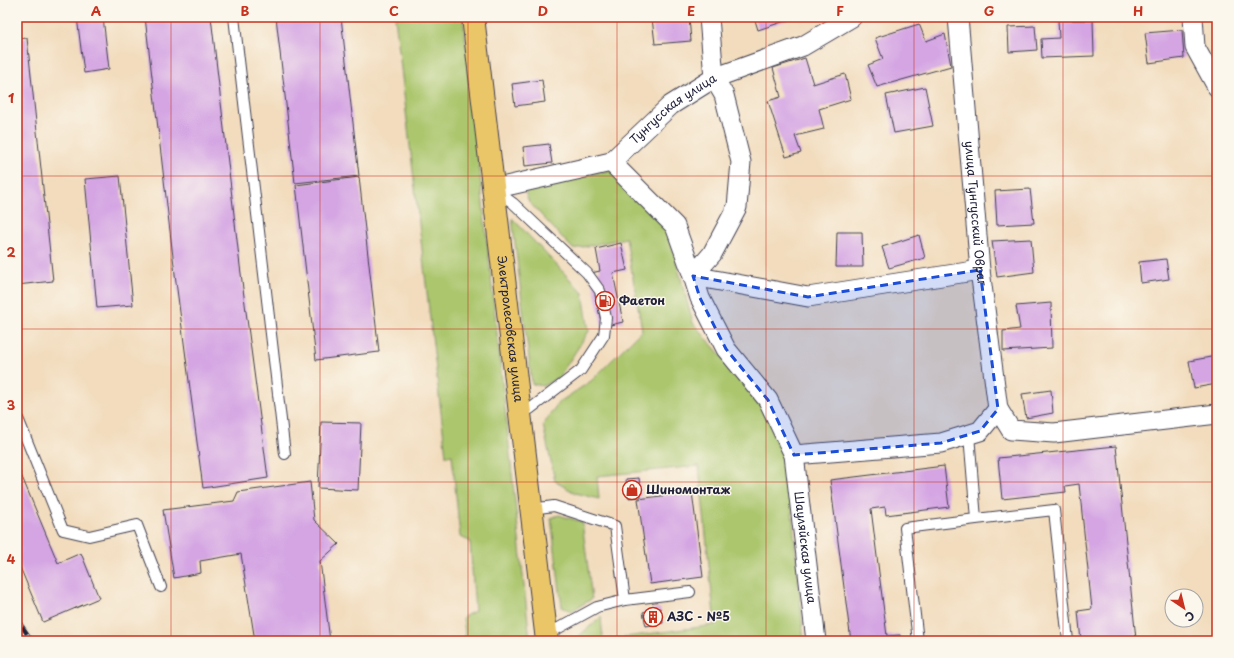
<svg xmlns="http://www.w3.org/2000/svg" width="1234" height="658" font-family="'Playpen Sans',sans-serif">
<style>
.green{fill:#abc66d;stroke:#667454}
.building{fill:#d4a4e3}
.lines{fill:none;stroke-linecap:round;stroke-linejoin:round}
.service-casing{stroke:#413e4e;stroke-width:12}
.minor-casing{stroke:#413e4e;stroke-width:21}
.primary-casing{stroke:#413e4e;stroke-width:24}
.service{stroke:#fff;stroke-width:10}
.minor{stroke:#fff;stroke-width:19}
.primary{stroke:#ebc669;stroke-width:22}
.rail-casing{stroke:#22223b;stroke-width:4.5}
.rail{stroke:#fbf7ec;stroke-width:3;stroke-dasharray:9;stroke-linecap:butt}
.marked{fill:#1d4ed8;fill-opacity:0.2;stroke:#1d4ed8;stroke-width:3;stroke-dasharray:8 5;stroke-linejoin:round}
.grid{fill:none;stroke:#c8321e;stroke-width:1;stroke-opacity:0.55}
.labels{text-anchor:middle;stroke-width:3;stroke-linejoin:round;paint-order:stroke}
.street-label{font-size:12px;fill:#22223b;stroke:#fbf7ec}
.poi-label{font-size:12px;font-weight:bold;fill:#22223b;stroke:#fbf7ec;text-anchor:start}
.neatline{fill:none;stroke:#c8321e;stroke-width:1.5}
.grid-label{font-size:13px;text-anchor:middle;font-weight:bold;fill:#c8321e}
</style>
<rect width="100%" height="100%" fill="#fbf7ec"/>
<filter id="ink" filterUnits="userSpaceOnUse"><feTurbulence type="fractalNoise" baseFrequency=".025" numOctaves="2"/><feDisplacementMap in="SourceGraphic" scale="8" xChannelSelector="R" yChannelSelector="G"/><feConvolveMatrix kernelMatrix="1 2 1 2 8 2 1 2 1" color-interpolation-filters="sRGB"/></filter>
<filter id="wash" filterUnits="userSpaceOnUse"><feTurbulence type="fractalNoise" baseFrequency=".012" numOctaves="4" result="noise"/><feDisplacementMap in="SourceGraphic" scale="16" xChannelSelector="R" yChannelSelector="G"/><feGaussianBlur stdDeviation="0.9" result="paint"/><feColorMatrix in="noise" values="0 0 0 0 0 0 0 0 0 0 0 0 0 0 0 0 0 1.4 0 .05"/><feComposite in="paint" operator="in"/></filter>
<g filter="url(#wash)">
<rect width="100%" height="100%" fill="#f2dcbd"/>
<!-- green -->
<path class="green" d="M395,17H463L530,641H466L463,617L475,611L470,541L460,537L452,455L446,456Z
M611,170L668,231L693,323L763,404L787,457L804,641H573L601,617L603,640L715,625L699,466L597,476L599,499L575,493L555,481L543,425L558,403L591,381L642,330L626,238L573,249L529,202L525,192L530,187Z
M512,218L583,293L589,331L559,377L543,386L532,384Z
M559,515L582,522L592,599L571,611L562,607L551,518Z"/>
<g id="blocks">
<!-- building -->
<path class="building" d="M77,17H103L109,69L84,73Z
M145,17H211L240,266L268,478L203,488L175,274Z
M276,17H341L359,176L295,183Z
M689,17L691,41L655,44L652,18Z
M754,17H787L788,20L758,30Z
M1058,20H1093L1094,56L1042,58L1041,39L1059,38Z
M919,24L926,41L945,34L951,66L877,87L868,65L883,59L875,38Z
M1035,26L1037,50L1009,52L1008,27Z
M1182,30L1184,58L1149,63L1145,33Z
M27,38L53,281L17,285V39Z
M805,58L813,84L845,74L851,99L819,109L824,129L795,136L801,153L786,157L768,101L781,97L773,68Z
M542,80L545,102L515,106L512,84Z
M925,87L933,126L894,133L886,95Z
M549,144L552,163L525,166L523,147Z
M120,176L133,305L97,308L85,179Z
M359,177L379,352L316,360L296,185Z
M1030,189L1034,223L997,225L995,191Z
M837,232H862L863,267H836Z
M919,235L925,258L889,268L882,247Z
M1031,239L1034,272L997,277L992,241Z
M621,243L627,270L613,273L623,322L602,327L591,273L600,271L596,249Z
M1166,259L1169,279L1141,283L1139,262Z
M1051,303L1052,348L1003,351V331L1020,329L1016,306Z
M1216,356L1217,384L1194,388L1189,361Z
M1051,390L1053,413L1026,418L1022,394Z
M321,422L361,423L358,490L318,488Z
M1116,446L1136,639L1081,641L1078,611L1092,609L1079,484L1065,486L1066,492L1002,499L998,458Z
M17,465L58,563L81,553L99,598L43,622L17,560Z
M944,466L949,507L886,515L885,507L871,509L887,636L900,635L901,641H851L830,480Z
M639,478L641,497L628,498L626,479Z
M310,482L314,520L339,544L320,561L330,641H255L241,554L200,561L201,573L174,578L163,510L234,501L238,492Z
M692,492L703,577L650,584L638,499Z
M660,608L663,623L646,626L643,612Z"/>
</g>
</g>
<g filter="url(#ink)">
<use href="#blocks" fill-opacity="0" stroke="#413e4e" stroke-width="1"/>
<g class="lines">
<!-- service casing -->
<g class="service-casing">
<path id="service" d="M234,17L285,454
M495,190L513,203L587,273L600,291L606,318L604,335L581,370L530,409L520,412
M17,416L63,530L89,536L137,525L161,587
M969,435L976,519L1054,510L1068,641
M531,509L554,506L615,526L625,600L597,607L546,635
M625,600L690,592
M918,641L905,528L976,519"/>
</g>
<!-- minor casing -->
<g class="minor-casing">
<g id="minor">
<path id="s1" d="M709,17L714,78L724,95L741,162L737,207L712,254L693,276L700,298L726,349L768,400L794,455L816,641"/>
<path id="s2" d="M958,17L980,270L998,409"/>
<path d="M1193,17L1195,47L1217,87"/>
<path d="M611,162L675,226L693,276L808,297L980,270"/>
<path id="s3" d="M493,189L611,162L671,105L714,78L803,46L852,17"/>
<path d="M794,455L941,443L980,431L998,409L1011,430L1054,433L1217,414"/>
</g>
</g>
<!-- primary casing -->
<g class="primary-casing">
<g id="primary">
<path id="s4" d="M473,17L547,641"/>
</g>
</g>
<!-- service -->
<use href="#service" class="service"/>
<!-- minor -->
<use href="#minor" class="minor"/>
<!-- primary -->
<use href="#primary" class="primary"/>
<!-- rail casing -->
<g class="rail-casing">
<path id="rail" d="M17,619L32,641"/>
</g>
<!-- rail -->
<use href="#rail" class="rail"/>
</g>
</g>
<!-- marked area -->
<path class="marked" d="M980,270L998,409L980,431L941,443L794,455L768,400L726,349L700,298L693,276L808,297Z"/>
<!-- grid -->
<path class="grid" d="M171,17V641M320,17V641M468,17V641M617,17V641M766,17V641M914,17V641M1063,17V641M17,176H1217M17,329H1217M17,482H1217"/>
<!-- icons -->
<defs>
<g id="fuel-ring" transform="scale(1)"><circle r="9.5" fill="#fbf7ec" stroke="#c8321e" stroke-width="1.5"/><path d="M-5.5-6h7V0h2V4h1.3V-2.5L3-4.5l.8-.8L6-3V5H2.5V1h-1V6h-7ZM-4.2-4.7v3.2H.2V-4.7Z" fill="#c8321e"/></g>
<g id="shop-ring" transform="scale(1)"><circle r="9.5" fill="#fbf7ec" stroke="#c8321e" stroke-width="1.5"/><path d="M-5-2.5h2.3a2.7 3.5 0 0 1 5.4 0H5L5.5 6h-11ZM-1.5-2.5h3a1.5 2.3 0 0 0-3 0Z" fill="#c8321e"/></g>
<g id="building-ring" transform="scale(1)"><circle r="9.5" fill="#fbf7ec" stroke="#c8321e" stroke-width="1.5"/><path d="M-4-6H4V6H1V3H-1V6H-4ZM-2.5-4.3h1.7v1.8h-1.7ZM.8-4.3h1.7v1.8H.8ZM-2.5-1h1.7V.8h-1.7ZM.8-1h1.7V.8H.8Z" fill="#c8321e"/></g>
</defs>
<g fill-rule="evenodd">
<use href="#fuel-ring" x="605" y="301"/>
<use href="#shop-ring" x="632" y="490"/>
<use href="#building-ring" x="653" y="617"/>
</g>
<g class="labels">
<!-- street labels -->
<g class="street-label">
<text dy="4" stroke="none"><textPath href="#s3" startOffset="203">Тунгусская улица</textPath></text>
<text dy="4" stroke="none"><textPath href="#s2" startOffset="197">улица Тунгусский Овраг</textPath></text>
<text dy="4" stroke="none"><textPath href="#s4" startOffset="314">Электролесовская улица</textPath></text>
<text dy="4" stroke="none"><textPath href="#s1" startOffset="578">Шауляйская улица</textPath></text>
</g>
<!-- poi labels -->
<g class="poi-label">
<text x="619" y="305">Фаетон</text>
<text x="646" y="494">Шиномонтаж</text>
<text x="667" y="621">АЗС - №5</text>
</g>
</g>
<!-- margin -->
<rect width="1234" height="658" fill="none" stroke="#fbf7ec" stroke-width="44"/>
<!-- north arrow -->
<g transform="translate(1184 608) rotate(145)"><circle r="19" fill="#fbf7ec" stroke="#a4a2a5"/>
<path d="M0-3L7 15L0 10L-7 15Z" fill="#c8321e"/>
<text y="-6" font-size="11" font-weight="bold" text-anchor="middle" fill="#22223b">С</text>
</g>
<rect x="22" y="22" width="1190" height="614" class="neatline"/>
<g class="grid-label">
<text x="96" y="16">A</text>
<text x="245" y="16">B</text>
<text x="394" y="16">C</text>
<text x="543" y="16">D</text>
<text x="691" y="16">E</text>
<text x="840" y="16">F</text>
<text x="989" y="16">G</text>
<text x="1138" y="16">H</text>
<text x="11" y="103">1</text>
<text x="11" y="257">2</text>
<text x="11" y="410">3</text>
<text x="11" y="564">4</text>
</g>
</svg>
